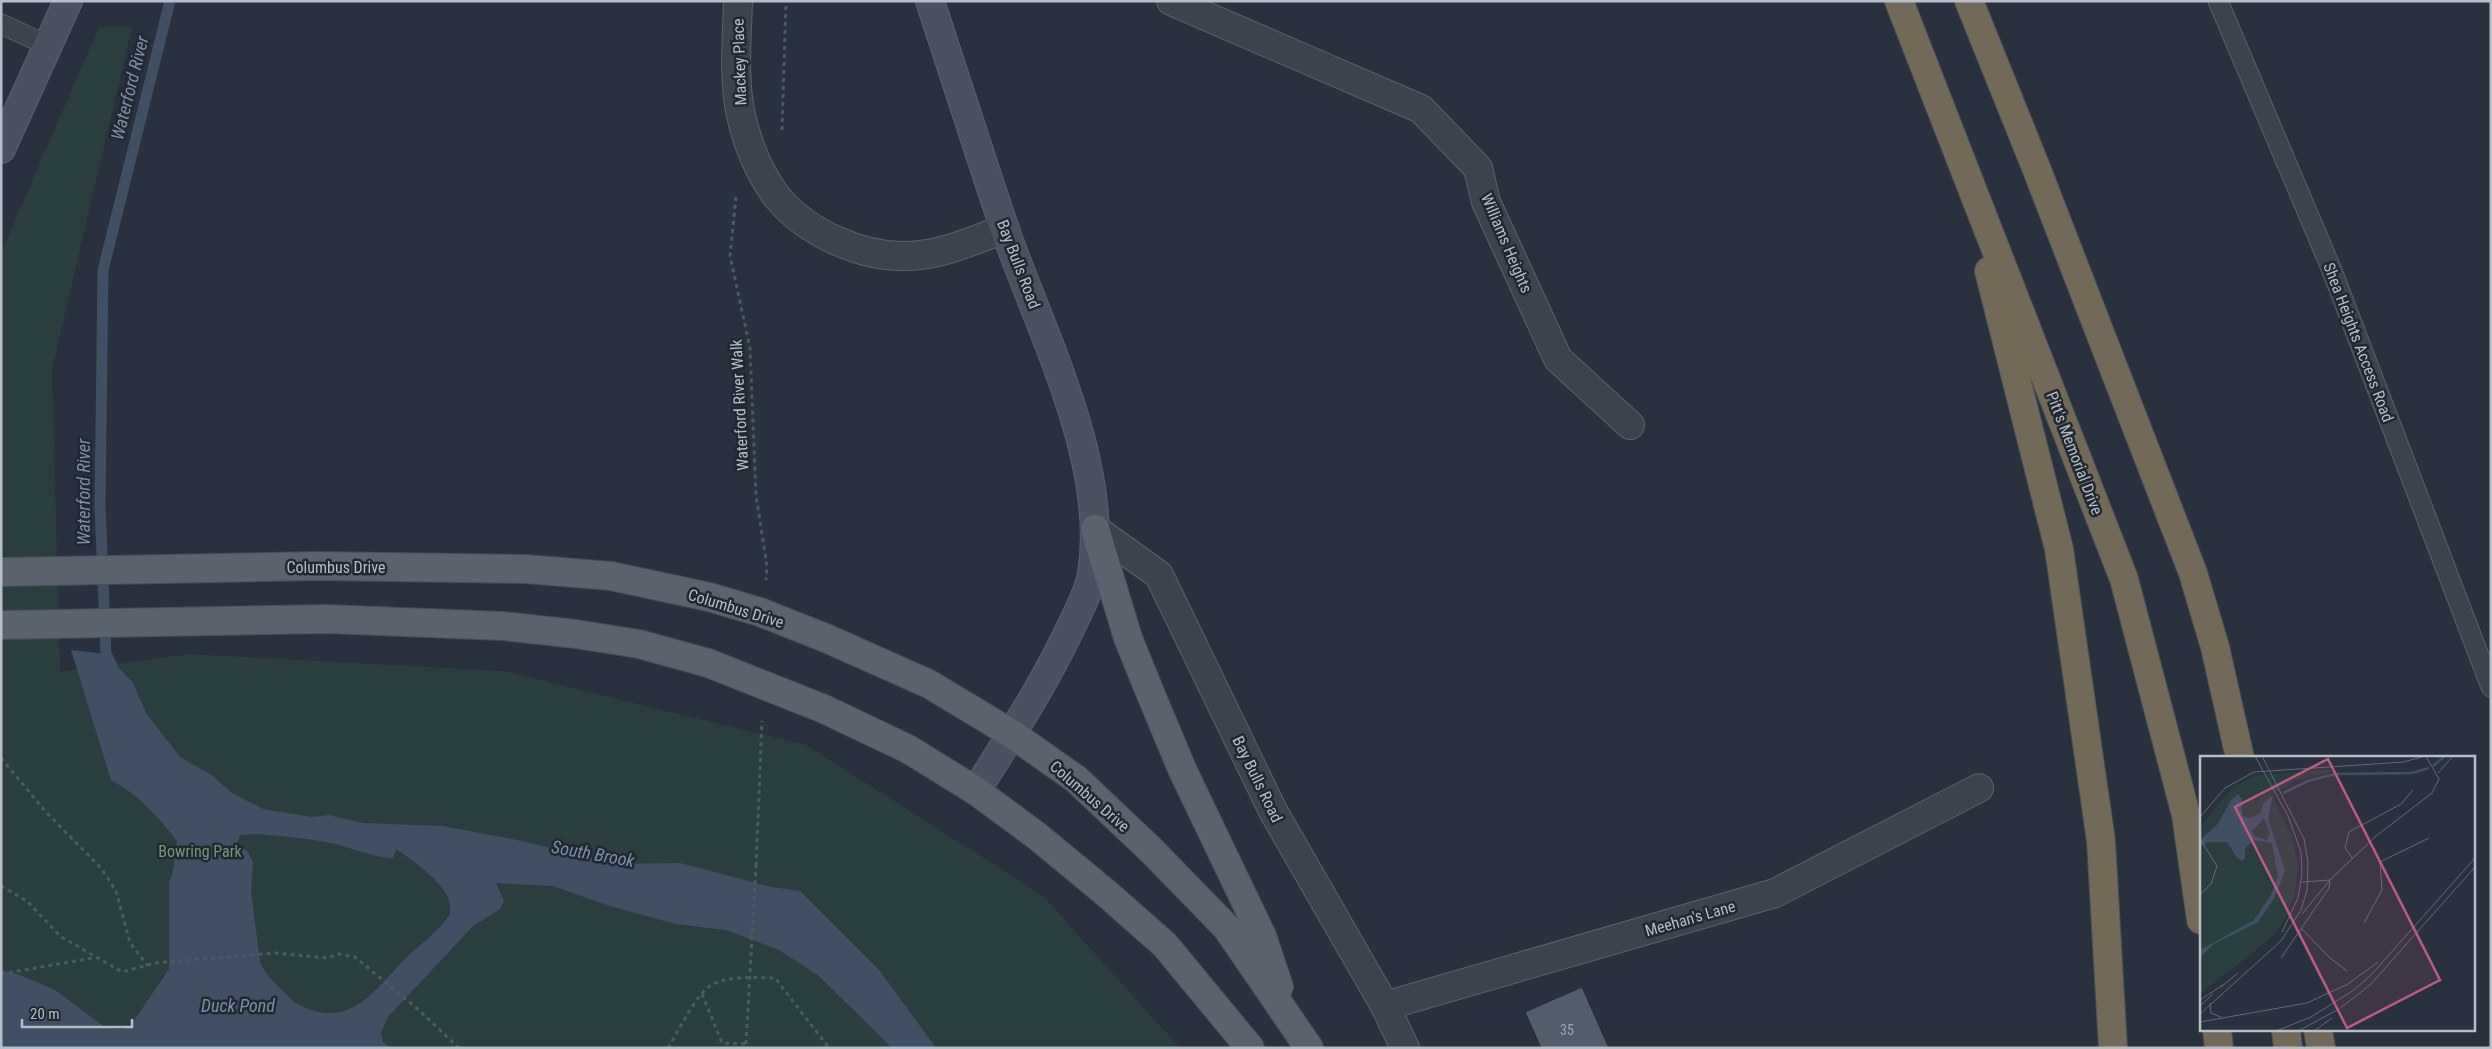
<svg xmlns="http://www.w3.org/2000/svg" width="2492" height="1049" font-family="'Roboto Condensed',sans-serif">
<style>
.green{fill:#2b3e3f}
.water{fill:#404f64;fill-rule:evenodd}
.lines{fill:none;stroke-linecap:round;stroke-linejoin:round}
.stream{stroke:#404f64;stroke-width:11}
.building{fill:#535c6b;stroke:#222a34}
.lane-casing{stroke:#59616b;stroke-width:21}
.street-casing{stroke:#59616b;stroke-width:30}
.secondary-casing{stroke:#59616b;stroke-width:30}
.primary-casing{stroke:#454c56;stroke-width:30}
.highway-casing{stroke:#464e58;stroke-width:30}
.path{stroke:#4a5b5d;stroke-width:3;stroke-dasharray:4 4;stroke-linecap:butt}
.lane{stroke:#3b434d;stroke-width:19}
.street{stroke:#3b434d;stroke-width:28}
.secondary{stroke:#4a5260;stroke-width:28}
.primary{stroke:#5a626d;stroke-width:28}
.highway{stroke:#726959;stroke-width:28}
.primary-bridge-casing{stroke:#454c56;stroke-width:30;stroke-linecap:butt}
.path-bridge{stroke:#4a5b5d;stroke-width:3;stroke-dasharray:4 4;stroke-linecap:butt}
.primary-bridge{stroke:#5a626d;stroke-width:28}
.labels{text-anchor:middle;stroke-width:5;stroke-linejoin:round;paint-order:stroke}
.number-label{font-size:14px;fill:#9fa6b1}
.street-label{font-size:16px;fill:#b8bec8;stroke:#202832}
.park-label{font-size:16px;fill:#71977a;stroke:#202832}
.water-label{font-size:18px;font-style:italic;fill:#7c8fa8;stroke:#202832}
.inset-river{fill:none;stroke:#404f64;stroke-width:2.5}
.inset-road{fill:none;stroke:#626975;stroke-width:1}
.view{fill:#be5a87;fill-opacity:0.15;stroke:#be5a87;stroke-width:2.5}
.inset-edge{fill:none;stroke:#b8bec8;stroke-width:2.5}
</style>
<rect width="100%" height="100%" fill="#28313d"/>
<!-- green -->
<path class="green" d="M99,27H132L52,369L60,672L189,654L503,671L806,745L1042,895L1180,1048H1V253Z"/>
<!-- water -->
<path class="water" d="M71,650L106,654L133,683L146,713L180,757L213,776L232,793L263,809L312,817L329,815L363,823L443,826L522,841L617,864L680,863L772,887L800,891L880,971L936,1048H892L819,976L779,950L726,930L676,924L610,906L553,886L496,883L504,901L500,909L473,926L388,1017L381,1033L383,1042L391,1048H1V970L20,975L55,990L106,1028L122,1029L131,1025L169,969V883L173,872L177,841C158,817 139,795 111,780ZM257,834C280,836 303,838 326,842C349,846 369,857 393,858L396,849C412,860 441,880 448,898C450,903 450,909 450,914C439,931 422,943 407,957C381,982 357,1023 315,1011C303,1008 294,1003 286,994C276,984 265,975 260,962L251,891L253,862L247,851L237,844L240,835Z"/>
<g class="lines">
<!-- stream -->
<path class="stream" d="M112,666L106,654L100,505L103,270L170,1"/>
</g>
<!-- building -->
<path class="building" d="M1582,987L1609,1048H1541L1525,1012Z"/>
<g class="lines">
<!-- lane casing -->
<g class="lane-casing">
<path id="lane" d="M2218,1L2331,268L2491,687
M1,24L47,45"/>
</g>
<!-- street casing -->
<g class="street-casing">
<path id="street" d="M738,1C737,38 733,79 741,115C747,144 760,175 778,198C807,233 861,257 906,256C941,256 973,240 1005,229
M1171,1L1421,109L1478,168L1486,202L1558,359L1630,425
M1095,529L1159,575L1273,811L1385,1006L1405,1048
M1385,1006L1775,893L1979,788"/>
</g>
<!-- secondary casing -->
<g class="secondary-casing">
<path id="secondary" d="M930,1C955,77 979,152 1004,227C1040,331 1110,462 1092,574C1089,592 1078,612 1070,629C1043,686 1009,738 976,791
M1,149L68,1"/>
</g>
<!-- primary casing -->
<g class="primary-casing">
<path id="primary" d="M1095,529L1128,638L1147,685L1182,769L1262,936L1279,987
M1,572L318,566L526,569L611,576L709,597
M1,625L327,619L503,626L576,634L639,644L708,663
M828,639L929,684L1012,734L1076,779L1151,850L1227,928L1309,1048
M824,709L908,749L976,791L1037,836L1106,893L1165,945L1250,1048"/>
</g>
<!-- highway casing -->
<g class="highway-casing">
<path id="highway" d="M1899,1L2124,579L2186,815L2201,920
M1969,1L2035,165L2193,573L2215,647L2240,758
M1989,271L2059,549L2101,841L2113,1048
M2217,1030L2219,1048
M2286,1030L2288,1048
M2318,1030L2321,1048"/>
</g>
<!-- path -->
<path class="path" d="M782,130L786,1
M736,197L730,256L750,348L756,496L767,566L766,580
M1,758L46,812L101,868L116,891L130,943L148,966
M756,866L762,721
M1,886L27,901L60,936L122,972L155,963L275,953L327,958L339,954L355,957L420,1011L459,1048
M1,974L93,958
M702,994L722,1043L746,1044V1048
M668,1048C679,1031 696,993 713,984C732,975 756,978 775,978L829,1048"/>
<!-- lane -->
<use href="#lane" class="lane"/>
<!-- street -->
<use href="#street" class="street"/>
<!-- secondary -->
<use href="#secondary" class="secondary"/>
<!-- primary -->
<use href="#primary" class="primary"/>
<!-- highway -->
<use href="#highway" class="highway"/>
<!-- primary-bridge casing -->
<g class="primary-bridge-casing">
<path id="primary-bridge" d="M709,597L760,612L828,639
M708,663L824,709"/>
</g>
<!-- path-bridge -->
<path class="path-bridge" d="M746,1044L756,866"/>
<!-- primary-bridge -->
<use href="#primary-bridge" class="primary-bridge"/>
</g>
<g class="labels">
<!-- number labels -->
<g class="number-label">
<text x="1567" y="1035">35</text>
</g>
<!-- street labels -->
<g class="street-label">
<text transform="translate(739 62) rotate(-92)" y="6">Mackey Place</text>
<text transform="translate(1507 243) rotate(67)" y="6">Williams Heights</text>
<text transform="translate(1019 264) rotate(69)" y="6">Bay Bulls Road</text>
<text transform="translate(2359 342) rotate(69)" y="6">Shea Heights Access Road</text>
<text transform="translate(739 405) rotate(-93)" y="6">Waterford River Walk</text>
<text transform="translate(2075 453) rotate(69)" y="6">Pitt's Memorial Drive</text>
<text x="336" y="573">Columbus Drive</text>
<text transform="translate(736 608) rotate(17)" y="6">Columbus Drive</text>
<text transform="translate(1258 779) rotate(64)" y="6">Bay Bulls Road</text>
<text transform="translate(1090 796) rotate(41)" y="6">Columbus Drive</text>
<text transform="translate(1690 918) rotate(-16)" y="6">Meehan's Lane</text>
</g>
<!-- park labels -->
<g class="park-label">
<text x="200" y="857">Bowring Park</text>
</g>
<!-- water labels -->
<g class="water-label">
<text transform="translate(130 88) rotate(-76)" y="6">Waterford River</text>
<text transform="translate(84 492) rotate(-90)" y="6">Waterford River</text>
<text transform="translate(593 854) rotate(10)" y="6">South Brook</text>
<text x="238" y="1012">Duck Pond</text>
</g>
</g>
<!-- overview -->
<g transform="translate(2200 756)">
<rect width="275" height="275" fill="#28313d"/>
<path d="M130,13L131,16L97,24L71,39L91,78L98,108L95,136L85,164L69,184L0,238V71L33,31L56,20Z" fill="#2b3e3f"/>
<path d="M38,38L42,43V60L49,62L61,57L63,48L73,39L68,63L85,114L75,141L58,166L14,188L0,201L2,193L54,164L71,139L78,120L72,87L53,84L45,93V102L42,105L37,102L27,86H8L0,91V84L17,69L31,44ZM64,62L70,77L67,84L54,80L52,75Z" fill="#404f64" fill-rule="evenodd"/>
<path class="inset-river" d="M233,10L245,0M83,37L108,25L135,18L212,17L229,12"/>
<path class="inset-road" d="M55,0L88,60L101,96L102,118L98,142L82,176M238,17L253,0M0,61L25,32L54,16L204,6L225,0M0,83L17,110L11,128L0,139M153,103L145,92L149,76L201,48L213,34M180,106L229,82M102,126L130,124L176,80L232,37L239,23L226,0M102,158L130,124M164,167L182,134L180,106L170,85M101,172L129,201L147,215M81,202L129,132L130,125M21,231L38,217M0,244L23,229M10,247L11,257L21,261M0,250L13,238M0,258L81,185L101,154L107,134L108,106L104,83L62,0M0,266L107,247L148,228L178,206M76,275L111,261L154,234L172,218L275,102M98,275L139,253L170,229L275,111M114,275L132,262"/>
<path class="view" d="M128,3L240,224L147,272L35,51Z"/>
<rect width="275" height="275" class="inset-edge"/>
</g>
<!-- border -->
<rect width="2492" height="1049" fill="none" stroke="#b8bec8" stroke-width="5"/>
<!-- scale -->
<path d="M22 1019v8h110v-8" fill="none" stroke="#b8bec8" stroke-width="2.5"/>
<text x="30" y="1019" font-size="15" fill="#b8bec8" stroke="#202832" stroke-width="4" paint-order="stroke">20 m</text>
</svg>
